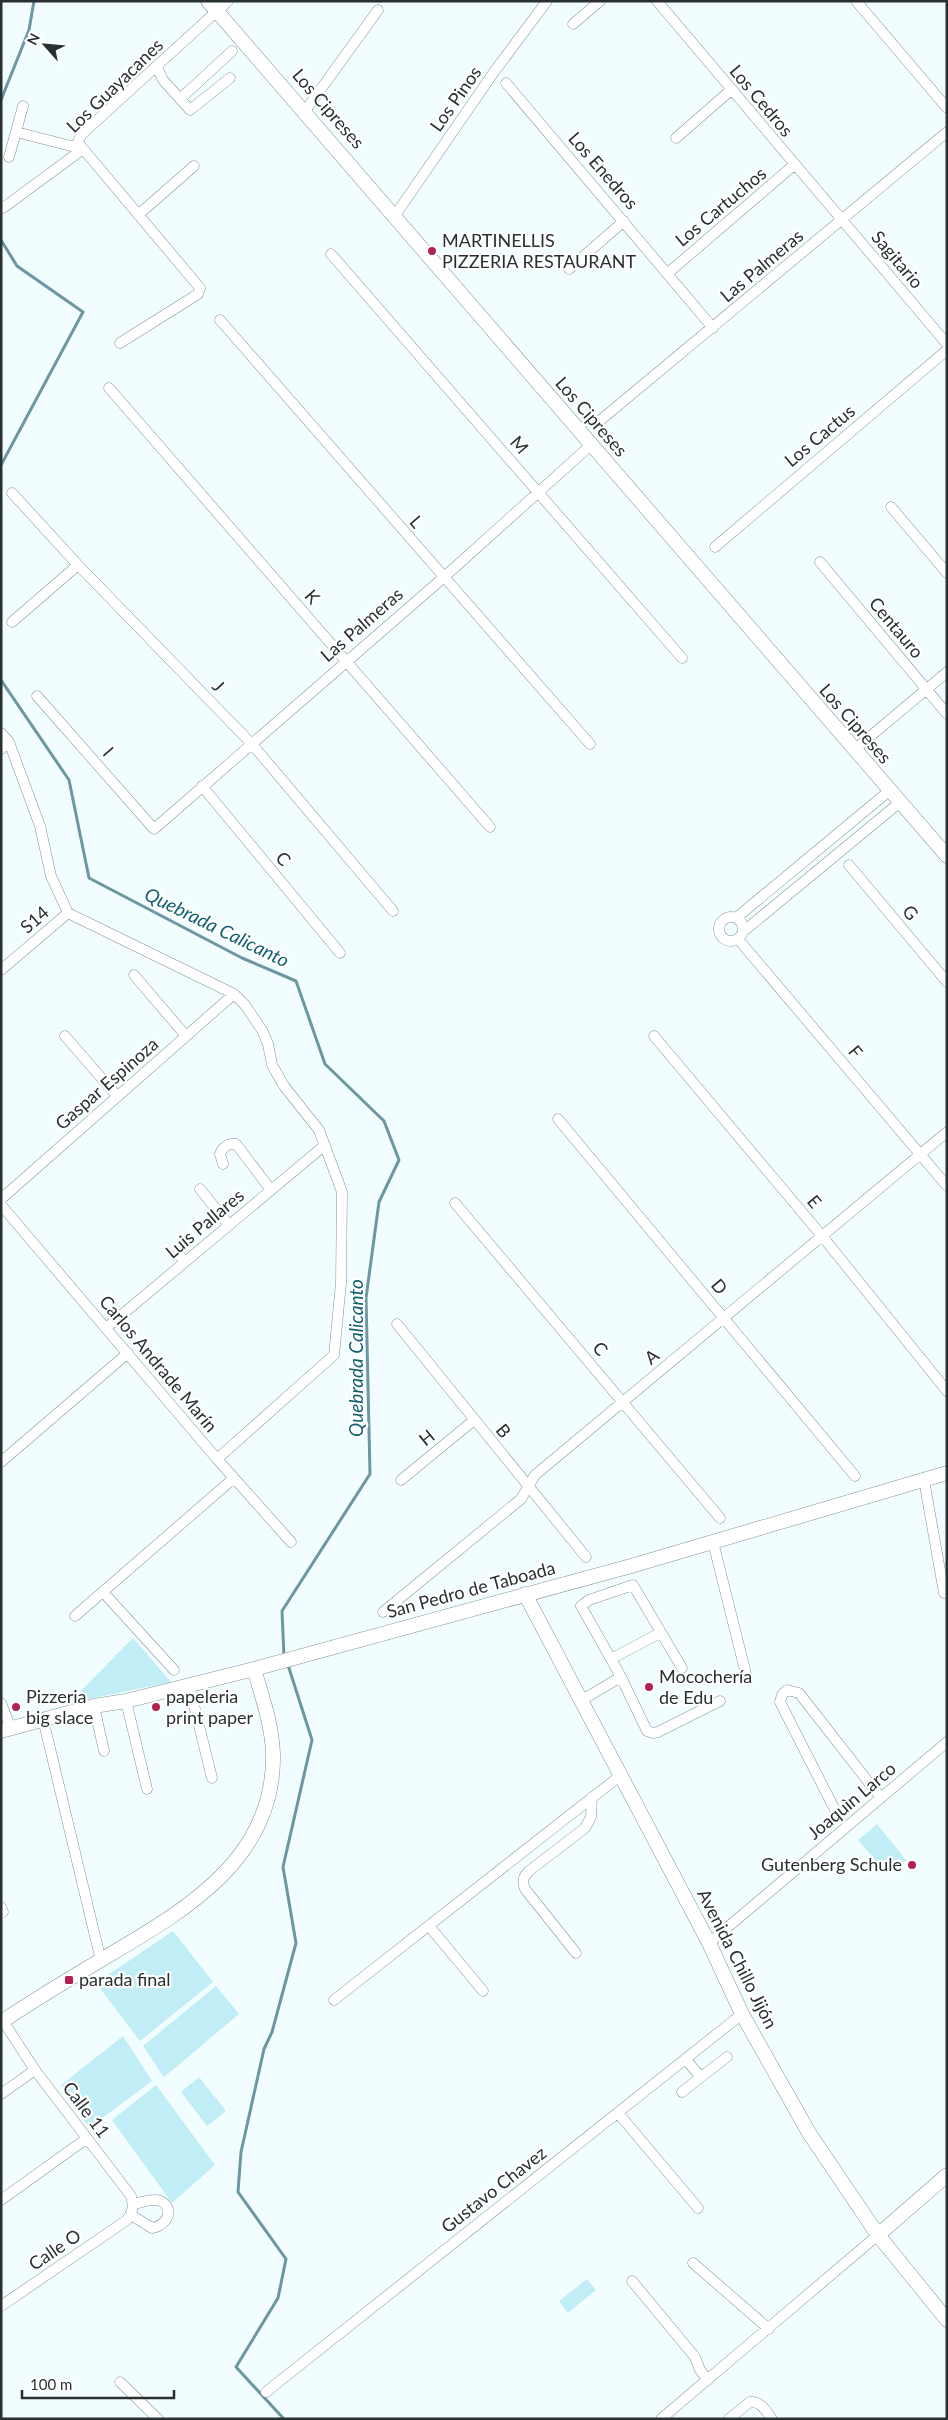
<svg xmlns="http://www.w3.org/2000/svg" width="948" height="2420" font-family="Lato,sans-serif">
<style>
.green{fill:#c0edf6}
.lines{fill:none;stroke-linecap:round;stroke-linejoin:round}
.stream{stroke:#6c97a0;stroke-width:3}
.street-casing{stroke:#849497;stroke-width:11}
.secondary-casing{stroke:#849497;stroke-width:15}
.street{stroke:#fff;stroke-width:10}
.secondary{stroke:#fff;stroke-width:14}
.poi-dot{fill:#b22250;stroke:#fff;stroke-width:2}
.labels{text-anchor:middle;stroke-width:4.5;stroke-linejoin:round;paint-order:stroke}
.street-label{font-size:18px;fill:#293031;stroke:#fff}
.poi-label{font-size:18px;fill:#293031;stroke:#fff;text-anchor:start}
.water-label{font-size:19px;font-style:italic;fill:#11626f;stroke:#fff}
</style>
<rect width="100%" height="100%" fill="#f2fdff"/>
<!-- green -->
<path class="green" d="M133,1638L171,1682L69,1703Z
M877,1824L906,1860L888,1874L858,1840Z
M173,1931L213,1982L140,2041L96,1983Z
M216,1986L239,2014L164,2077L143,2046Z
M123,2036L152,2081L89,2128L61,2085Z
M199,2077L226,2111L207,2126L181,2092Z
M156,2085L215,2165L172,2203L112,2120Z
M587,2279L596,2290L568,2313L559,2301Z"/>
<g class="lines">
<!-- stream -->
<path class="stream" d="M1,100L29,30L34,1
M1,240L17,266L83,312L1,465
M1,680L69,780L89,878L242,958L296,981L325,1064L384,1121L399,1160L379,1202L366,1298L370,1474L282,1611L284,1657
M284,2419L236,2367L278,2298L286,2259L238,2192L241,2152L264,2049L272,2032L296,1943L283,1867L312,1740L288,1665"/>
<!-- street casing -->
<g class="street-casing">
<path id="street" d="M657,1L947,344
M856,1L947,108
M573,24L600,1
M157,67L163,80L190,110L230,78
M506,83L713,328
M180,99L232,51
M305,111L378,10
M16,132L75,147
M676,138L731,90
M9,157L23,106
M3,208L83,149
M138,215L194,166
M394,217L494,72L547,1
M331,254L682,658
M569,269L624,221
M668,273L794,165
M220,320L590,744
M120,343L198,294L200,288L79,144L75,147L82,134L228,1
M109,388L490,827
M597,423L947,132
M12,493L78,565L251,743L393,911
M891,507L947,573
M715,547L947,350
M820,562L947,714
M12,622L78,565
M37,696L154,829L443,578L591,445
M1,733L9,742L40,826L51,876L68,913L234,994L245,1005L262,1030L268,1044L272,1065L284,1086L319,1130L342,1192L341,1283L334,1355L217,1459
M1,749L9,742
M854,750L947,672
M202,786L340,953
M849,865L947,982
M719 929a12 12 0 1 1 24 0a12 12 0 1 1-24 0Z
M736,918L889,791
M744,931L899,803
M738,939L947,1186
M1,970L68,913
M134,975L186,1036
M65,1036L117,1096
M654,1036L822,1236L947,1391
M558,1119L855,1476
M223,1164L220,1154C223,1147 228,1143 236,1144L271,1190
M200,1189L229,1225
M1,1199L234,994
M455,1203L720,1518
M1,1205L217,1459L291,1542
M178,1254L185,1262
M397,1324L586,1557
M106,1328L325,1145
M1,1462L128,1353
M401,1480L473,1421
M924,1480L944,1593
M713,1542L746,1674
M103,1592L174,1670
M383,1612L521,1499L535,1475L947,1132
M75,1616L234,1478
M611,1659L581,1606L589,1600L633,1585L682,1668
M621,1677L647,1731L653,1733L658,1732L720,1701
M189,1685L212,1778
M582,1700L621,1677L611,1659L660,1633
M126,1701L147,1789
M1,1703L11,1729
M94,1706L104,1751
M43,1719L101,1961
M836,1812L780,1702L782,1695L787,1690L799,1693L881,1798
M1,1907L3,1912
M429,1926L483,1991
M709,1943L947,1742
M576,1953L525,1889C522,1881 523,1877 529,1871L585,1828L591,1817L592,1797
M334,2000L621,1775
M701,2077L727,2057
M682,2092L701,2077L685,2059
M1,2094L35,2070
M618,2113L698,2208
M1,2200L86,2139
M131,2215L152,2228C174,2224 173,2199 153,2200C147,2200 139,2203 133,2204
M693,2263L769,2329
M632,2281L695,2357L700,2370L708,2380
M1,2306L127,2220C133,2212 134,2206 131,2196L35,2070L3,2021
M120,2382L158,2419
M266,2392L742,2014
M661,2419L878,2235
M729,2419L750,2402C761,2401 766,2411 772,2419"/>
</g>
<!-- secondary casing -->
<g class="secondary-casing">
<path id="secondary" d="M208,1L947,856
M525,1594L709,1943L742,2014L809,2133L878,2235L947,2320
M1,1731L94,1706L126,1701L254,1669L631,1566L947,1473
M1,2022C37,1998 74,1976 111,1954C189,1908 275,1857 273,1754C272,1724 262,1697 254,1669
M878,2235L947,2175"/>
</g>
<!-- street -->
<use href="#street" class="street"/>
<!-- secondary -->
<use href="#secondary" class="secondary"/>
</g>
<!-- markers -->
<g class="poi-dot">
<circle cx="432" cy="251" r="5"/>
<circle cx="649" cy="1687" r="5"/>
<circle cx="16" cy="1707" r="5"/>
<circle cx="156" cy="1707" r="5"/>
<circle cx="912" cy="1865" r="5"/>
<rect x="64" y="1975" width="10" height="10" rx="2.5"/>
</g>
<g class="labels">
<!-- street labels -->
<g class="street-label">
<text transform="translate(115 86) rotate(-44)" y="6">Los Guayacanes</text>
<text transform="translate(456 99) rotate(-55)" y="6">Los Pinos</text>
<text transform="translate(761 101) rotate(50)" y="6">Los Cedros</text>
<text transform="translate(328 109) rotate(49)" y="6">Los Cipreses</text>
<text transform="translate(603 171) rotate(49)" y="6">Los Enedros</text>
<text transform="translate(721 207) rotate(-40)" y="6">Los Cartuchos</text>
<text transform="translate(897 260) rotate(50)" y="6">Sagitario</text>
<text transform="translate(762 266) rotate(-40)" y="6">Las Palmeras</text>
<text transform="translate(591 417) rotate(49)" y="6">Los Cipreses</text>
<text transform="translate(820 436) rotate(-40)" y="6">Los Cactus</text>
<text transform="translate(519 445) rotate(49)" y="6">M</text>
<text transform="translate(416 522) rotate(49)" y="6">L</text>
<text transform="translate(312 597) rotate(49)" y="6">K</text>
<text transform="translate(362 625) rotate(-41)" y="6">Las Palmeras</text>
<text transform="translate(896 628) rotate(50)" y="6">Centauro</text>
<text transform="translate(218 686) rotate(46)" y="6">J</text>
<text transform="translate(855 724) rotate(49)" y="6">Los Cipreses</text>
<text transform="translate(108 752) rotate(49)" y="6">I</text>
<text transform="translate(283 859) rotate(50)" y="6">C</text>
<text transform="translate(910 913) rotate(50)" y="6">G</text>
<text transform="translate(35 920) rotate(-41)" y="6">S14</text>
<text transform="translate(855 1052) rotate(50)" y="6">F</text>
<text transform="translate(107 1084) rotate(-41)" y="6">Gaspar Espinoza</text>
<text transform="translate(814 1202) rotate(50)" y="6">E</text>
<text transform="translate(205 1224) rotate(-40)" y="6">Luis Pallares</text>
<text transform="translate(719 1287) rotate(50)" y="6">D</text>
<text transform="translate(600 1349) rotate(50)" y="6">C</text>
<text transform="translate(652 1357) rotate(-39)" y="6">A</text>
<text transform="translate(158 1364) rotate(50)" y="6">Carlos Andrade Marín</text>
<text transform="translate(503 1431) rotate(50)" y="6">B</text>
<text transform="translate(427 1438) rotate(-39)" y="6">H</text>
<text transform="translate(471 1590) rotate(-15)" y="6">San Pedro de Taboada</text>
<text transform="translate(852 1801) rotate(-40)" y="6">Joaquìn Larco</text>
<text transform="translate(737 1959) rotate(63)" y="6">Avenida Chillo Jijón</text>
<text transform="translate(86 2110) rotate(53)" y="6">Calle 11</text>
<text transform="translate(494 2190) rotate(-38)" y="6">Gustavo Chavez</text>
<text transform="translate(55 2250) rotate(-34)" y="6">Calle O</text>
</g>
<!-- poi labels -->
<g class="poi-label">
<text x="442" y="247">MARTINELLIS<tspan x="442" dy="21">PIZZERIA RESTAURANT</tspan></text>
<text x="659" y="1683">Mocochería<tspan x="659" dy="21">de Edu</tspan></text>
<text x="26" y="1703">Pizzeria<tspan x="26" dy="21">big slace</tspan></text>
<text x="166" y="1703">papeleria<tspan x="166" dy="21">print paper</tspan></text>
<text x="902" y="1871" text-anchor="end">Gutenberg Schule</text>
<text x="79" y="1986">parada final</text>
</g>
<!-- water labels -->
<g class="water-label">
<text transform="translate(217 927) rotate(26)" y="7">Quebrada Calicanto</text>
<text transform="translate(356 1358) rotate(-90)" y="7">Quebrada Calicanto</text>
</g>
</g>
<!-- border -->
<rect width="948" height="2420" fill="none" stroke="#293031" stroke-width="5"/>
<!-- north arrow -->
<g transform="translate(45 45) rotate(297)" stroke="#ffffff" stroke-width="4" paint-order="stroke">
<path d="M0-4L9 19L0 12L-9 19Z" fill="#293031"/>
<text y="-8" font-size="14" font-weight="bold" text-anchor="middle" fill="#293031">N</text>
</g>
<!-- scale -->
<path d="M22 2390v8h152v-8" fill="none" stroke="#293031" stroke-width="2.5"/>
<text x="30" y="2390" font-size="15" fill="#293031" stroke="#ffffff" stroke-width="4" paint-order="stroke">100 m</text>
</svg>
